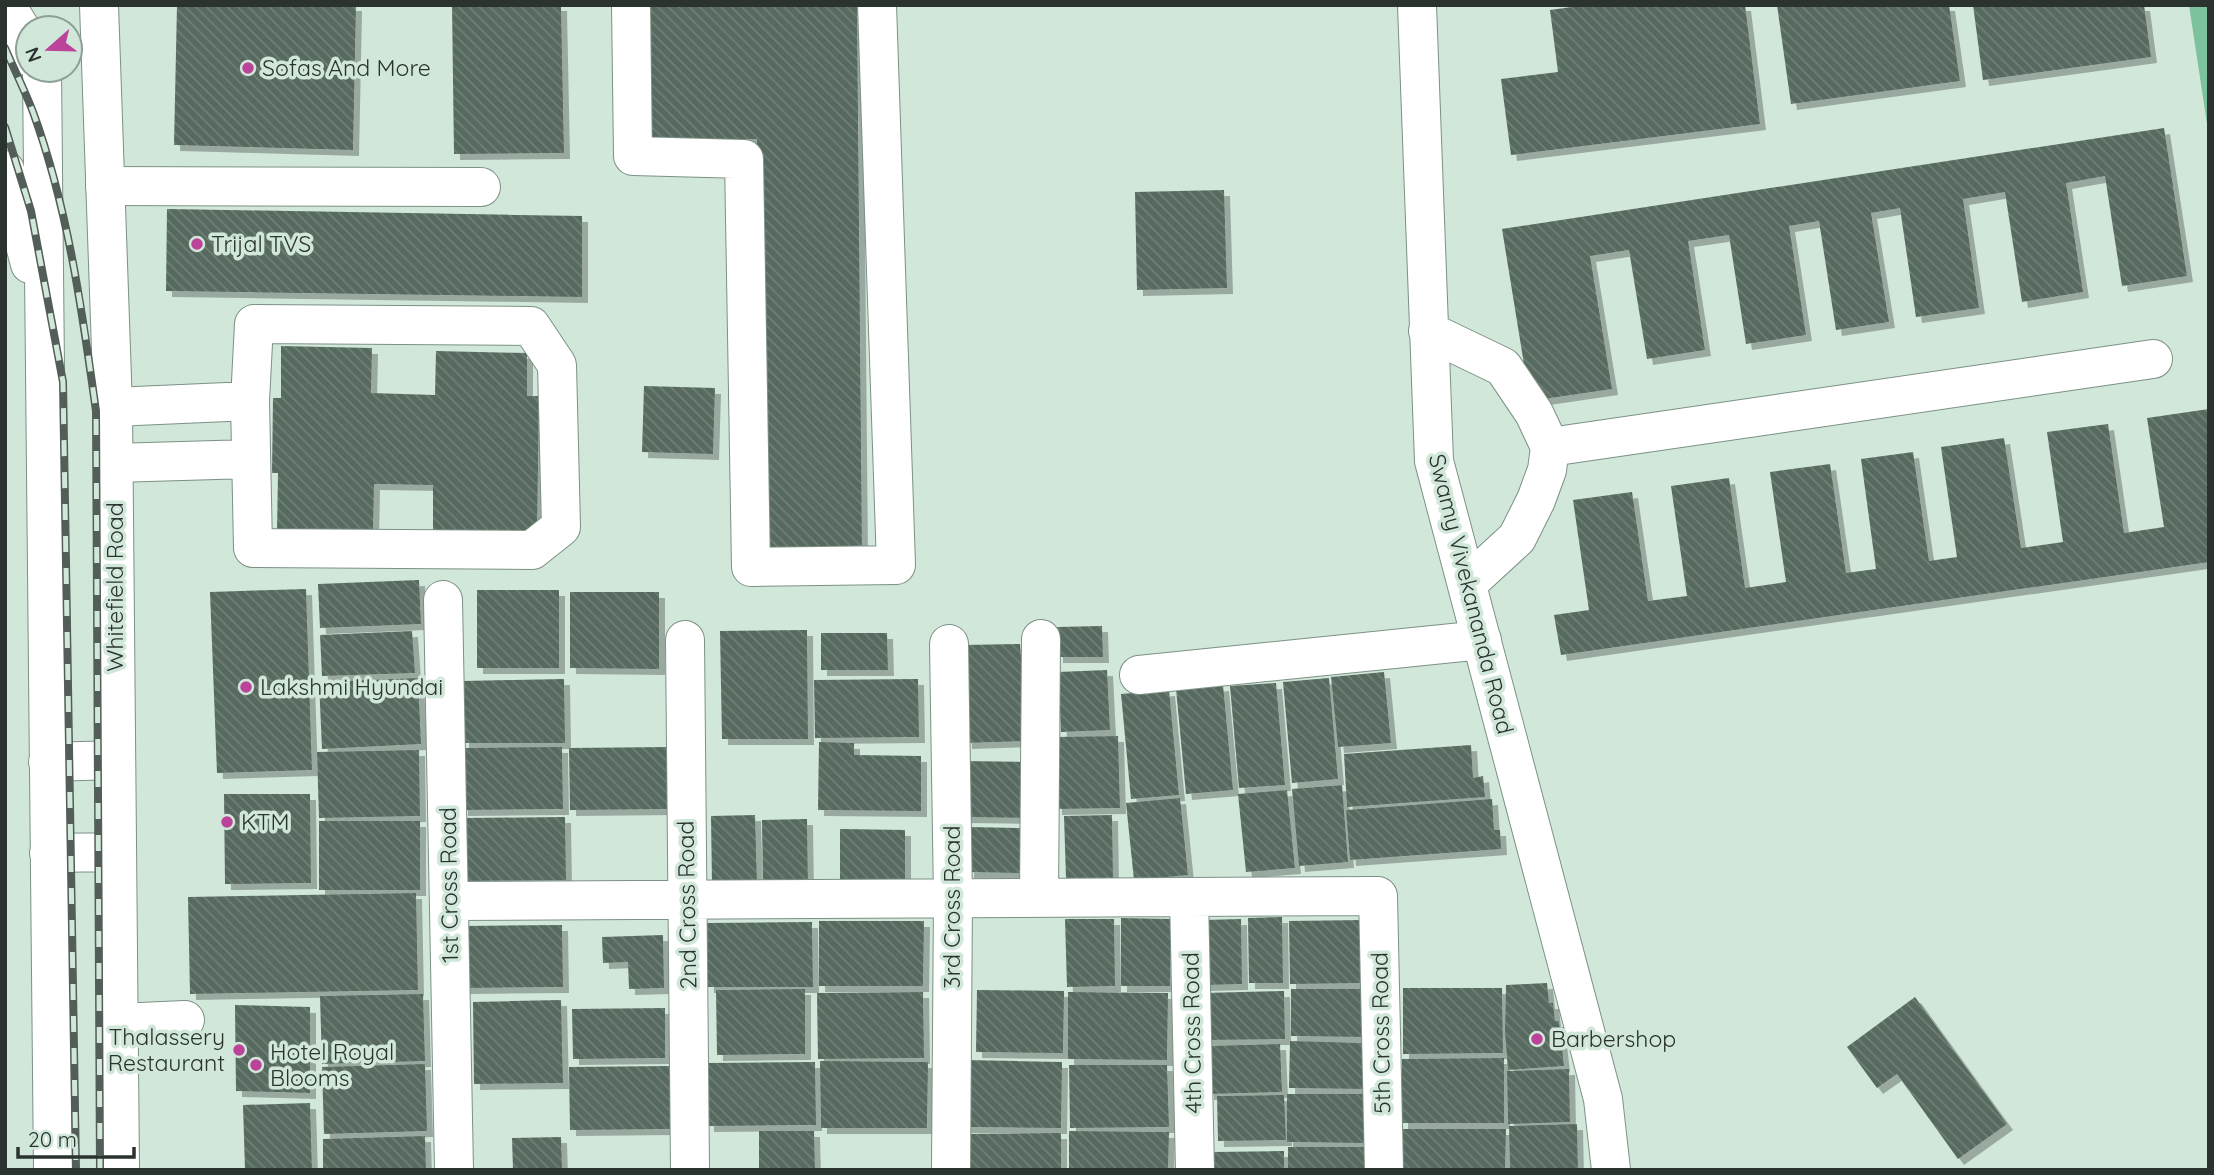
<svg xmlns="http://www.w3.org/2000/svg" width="2214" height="1175" font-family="Quicksand,sans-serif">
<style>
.grass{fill:#7cc29c}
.building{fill:url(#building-back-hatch);filter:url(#shadow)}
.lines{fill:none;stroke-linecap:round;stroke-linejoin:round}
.minor-casing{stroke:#7c9185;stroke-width:40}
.major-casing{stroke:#7c9185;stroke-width:40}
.minor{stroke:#fff;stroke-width:38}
.major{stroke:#fff;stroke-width:38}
.rail-casing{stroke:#525e57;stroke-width:8}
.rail{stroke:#d1e7da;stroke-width:5;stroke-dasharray:16;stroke-linecap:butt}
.poi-dot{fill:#bb449a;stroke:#d1e7da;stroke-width:2.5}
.labels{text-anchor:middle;stroke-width:7;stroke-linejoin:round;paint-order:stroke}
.poi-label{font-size:23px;fill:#2a332e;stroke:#d1e7da;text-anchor:start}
.street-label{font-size:23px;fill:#2a332e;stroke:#d1e7da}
</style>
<defs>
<pattern id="building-back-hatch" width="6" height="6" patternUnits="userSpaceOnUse" patternTransform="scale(1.75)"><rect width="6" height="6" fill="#576a5f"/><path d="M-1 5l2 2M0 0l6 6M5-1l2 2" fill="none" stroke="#718077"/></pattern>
<filter id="shadow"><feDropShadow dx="6" dy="6" stdDeviation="0" flood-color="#0004"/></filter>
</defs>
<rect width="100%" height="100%" fill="#d1e7da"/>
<!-- grass -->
<path class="grass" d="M2189,5H2209V137Z"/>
<!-- building -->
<path class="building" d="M177,5H356L353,150L174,145Z
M452,5H561L564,153L454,154Z
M649,5H857L862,553L760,554L757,139H650Z
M1586,5H1745L1760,124L1511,155L1501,79L1558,72L1550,10Z
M1777,5H1949L1960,81L1791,104Z
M1973,5H2144L2151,57L1983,80Z
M2164,128L2187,276L2122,286L2105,176L2066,183L2083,292L2022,302L2005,192L1963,199L1979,308L1916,317L1900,208L1871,213L1889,322L1836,330L1819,221L1789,226L1806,335L1746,344L1729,235L1688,241L1705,350L1647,359L1629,250L1590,256L1612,389L1530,401L1502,229Z
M1224,190L1227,288L1137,290L1135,192Z
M167,209L582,216V297L166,291Z
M281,346L372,348L371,393L435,395L436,351L527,353V396H539L537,539L433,536V485L374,484L373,534L277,532L278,473H272L273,398H281Z
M644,386L715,388L713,454L642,452Z
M2209,409V562L1561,655L1554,615L1589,610L1573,500L1632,492L1648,601L1687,596L1671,486L1729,478L1745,588L1786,582L1770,472L1830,464L1846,573L1876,569L1861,459L1913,452L1929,561L1957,557L1941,447L2004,438L2021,548L2063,542L2047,432L2108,424L2124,533L2164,527L2147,418Z
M419,580L421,624L320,628L318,584Z
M306,589L312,770L217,773L210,592Z
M477,590H559V668H477Z
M570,592H659V669L570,668Z
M1102,626L1103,657H1057V627Z
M807,630L808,739H722L720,631Z
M412,631L415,673L322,676L320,635Z
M821,633H887L888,670H821Z
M1020,644L1027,741L966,743L963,645Z
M1107,670L1110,730L1061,732L1058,672Z
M1384,672L1391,743L1338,747L1331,677Z
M418,678L421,744L322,749L319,682Z
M1329,678L1338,779L1292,783L1283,682Z
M564,679L565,743H463V681Z
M918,679L919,737L815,738L814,680Z
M1276,683L1285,785L1239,788L1230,686Z
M1223,685L1233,790L1186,794L1176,689Z
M1169,690L1179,795L1131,799L1121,694Z
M1118,736L1120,808L1056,809L1054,737Z
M819,742L854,743V755L921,756V811L818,810Z
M1471,745L1473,778L1483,776L1485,797L1347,807L1344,754Z
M562,747L563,809L462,810L461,748Z
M670,747L671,809L570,810L569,748Z
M419,750L420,816L319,818L317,752Z
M961,761L1029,762L1028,818L961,817Z
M1342,785L1348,862L1299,866L1292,789Z
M1287,790L1295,868L1246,872L1238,794Z
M224,794H310L311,883L225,884Z
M1180,798L1188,875L1134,880L1126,803Z
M1492,799L1494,830H1500L1501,849L1350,860L1346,810Z
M755,815L757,884L712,885L711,816Z
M1112,815L1113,878H1066L1064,816Z
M565,817L566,880L465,881V818Z
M807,819L808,888L763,889L762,820Z
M319,821H420V890H319Z
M969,827L1020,828V873L968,872Z
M840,829L905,830V881L840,880Z
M416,893L418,990L190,994L188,897Z
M1282,917L1283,983H1249L1248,918Z
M1121,918L1171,919L1170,986H1121Z
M1065,919H1114L1115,986L1067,987Z
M1241,919L1242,984L1205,985L1203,920Z
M1365,920L1366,983L1290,984L1289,921Z
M819,921H924L923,986H819Z
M812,922L813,987H708L707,923Z
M562,925L563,987L463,988L462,926Z
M663,935L664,988L629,989L628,962L603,963L602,937Z
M1547,983L1549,1003H1553L1555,1021H1559L1564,1066L1508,1070L1505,1032L1506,985Z
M1403,988H1502L1503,1053L1403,1054Z
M805,989V1054L717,1055L716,990Z
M1291,989H1365L1366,1037L1291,1036Z
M977,990L1064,991L1063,1053L976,1052Z
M1284,991L1285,1039L1204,1040L1203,993Z
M923,992L924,1058L818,1059L817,993Z
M1068,992L1168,993L1167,1060L1068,1059Z
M423,994L425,1061L322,1064L320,996Z
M1915,997L2007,1124L1958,1159L1897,1074L1877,1088L1847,1047Z
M561,1000L563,1083L474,1084L473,1002Z
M235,1005L310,1007V1093L236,1091Z
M665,1008V1058L573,1059L572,1009Z
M1290,1041L1367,1043V1089L1289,1088Z
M1280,1044L1282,1092L1208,1094L1206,1046Z
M1504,1058V1123H1402V1059Z
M962,1060L1062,1062L1061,1128L962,1127Z
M820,1061L928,1062L927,1128H821Z
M815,1062L816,1125L708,1126L707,1063Z
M425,1064L427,1131L324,1134L322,1067Z
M1069,1065H1167L1169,1127L1070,1128Z
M670,1066L671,1129L570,1130L569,1067Z
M1569,1069L1570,1122L1508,1124L1507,1071Z
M1287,1094H1365V1143L1287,1142Z
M1284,1095L1286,1140L1218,1141L1217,1096Z
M310,1103L312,1170H245L243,1105Z
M1577,1124L1578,1170H1510L1509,1126Z
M1401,1129H1506L1505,1170H1401Z
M759,1131H814L815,1170H759Z
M1069,1131L1169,1132L1168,1170H1069Z
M1061,1133V1170H961V1134Z
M425,1136L426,1170H323V1139Z
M561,1137L562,1170H513L512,1138Z
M1288,1147H1366V1170H1288Z
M1284,1151V1170H1213V1152Z"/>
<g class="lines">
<!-- minor casing -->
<g class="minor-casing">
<path id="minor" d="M631,5L633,156L744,159L751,567L896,565L877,5
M1417,5L1434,461L1603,1099L1611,1170
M105,186L481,187
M254,324L531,326L557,365L561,527L532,550L253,548L250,401Z
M1428,331L1503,367L1534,413L1550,447L1547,470L1536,500L1517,538L1467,584
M113,407L250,401
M1550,447L2153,359
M114,463L250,459
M443,600L454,1170
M685,640L690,1170
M949,644L953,898L951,1170
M1139,675L1482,640
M1189,897L1195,1170
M1039,898L1041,639
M449,901L1378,896L1384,1170
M118,1023L185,1020"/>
</g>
<!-- major casing -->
<g class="major-casing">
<path id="major" d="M6,5L19,26L28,56
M99,5L113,407L120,1170
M42,70L53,1170
M5,170L30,264
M48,762L116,760
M49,853L117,852"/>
</g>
<!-- minor -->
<use href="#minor" class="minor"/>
<!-- major -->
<use href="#major" class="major"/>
<!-- rail casing -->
<g class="rail-casing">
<path id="rail" d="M5,48C14,69 25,91 33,112C68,208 82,310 96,411L100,1170
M5,127L31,211L63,382L76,1170"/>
</g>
<!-- rail -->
<use href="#rail" class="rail"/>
</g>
<!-- markers -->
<g class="poi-dot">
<circle cx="248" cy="68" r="7"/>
<circle cx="197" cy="244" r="7"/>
<circle cx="246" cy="687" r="7"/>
<circle cx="227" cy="822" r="7"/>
<circle cx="1537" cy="1039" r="7"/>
<circle cx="239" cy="1050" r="7"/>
<circle cx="256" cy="1065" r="7"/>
</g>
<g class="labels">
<!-- poi labels -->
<g class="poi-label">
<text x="262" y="76">Sofas And More</text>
<text x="211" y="252">Trijal TVS</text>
<text x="260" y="695">Lakshmi Hyundai</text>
<text x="241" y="830">KTM</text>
<text x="225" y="1045" text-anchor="end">Thalassery<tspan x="225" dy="26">Restaurant</tspan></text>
<text x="1551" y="1047">Barbershop</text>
<text x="270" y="1060">Hotel Royal<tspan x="270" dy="26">Blooms</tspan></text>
</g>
<!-- street labels -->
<g class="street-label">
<text transform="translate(115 587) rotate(-90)" y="8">Whitefield Road</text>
<text transform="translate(1471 594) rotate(76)" y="8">Swamy Vivekananda Road</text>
<text transform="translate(449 885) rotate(-91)" y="8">1st Cross Road</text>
<text transform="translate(687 905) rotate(-91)" y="8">2nd Cross Road</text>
<text transform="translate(952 907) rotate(-90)" y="8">3rd Cross Road</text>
<text transform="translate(1192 1033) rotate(-91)" y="8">4th Cross Road</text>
<text transform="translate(1381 1033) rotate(-91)" y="8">5th Cross Road</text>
</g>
</g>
<!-- border -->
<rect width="2214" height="1175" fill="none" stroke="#2a332e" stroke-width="14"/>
<!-- north arrow -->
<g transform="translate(49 49) rotate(250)"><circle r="33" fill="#d1e7da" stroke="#8e9f95" stroke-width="2"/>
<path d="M0-5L12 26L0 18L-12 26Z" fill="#bb449a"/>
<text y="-10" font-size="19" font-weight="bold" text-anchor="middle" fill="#2a332e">N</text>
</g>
<!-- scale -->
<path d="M18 1147v10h116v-10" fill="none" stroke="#2a332e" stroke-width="3.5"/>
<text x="28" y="1147" font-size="21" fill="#2a332e" stroke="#d1e7da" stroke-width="5" paint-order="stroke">20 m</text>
</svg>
